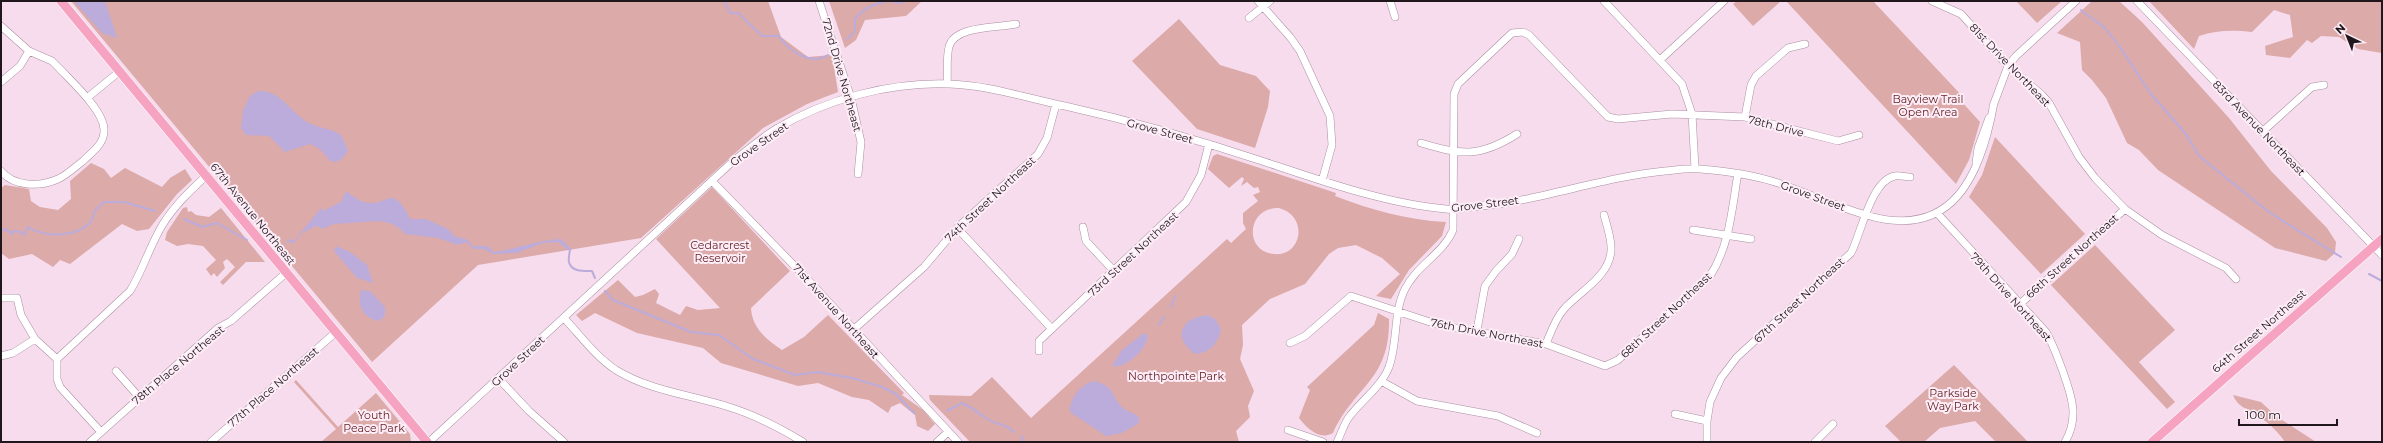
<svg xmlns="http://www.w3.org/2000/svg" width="2383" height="443" font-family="Montserrat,sans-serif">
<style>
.green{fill:#dbaaa9;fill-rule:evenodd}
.water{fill:#bbacdc}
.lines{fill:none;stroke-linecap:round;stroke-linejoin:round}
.stream{stroke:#bbacdc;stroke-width:2}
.minor-casing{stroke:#a990a0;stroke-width:8}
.major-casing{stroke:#fff;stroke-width:10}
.minor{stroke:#fff;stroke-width:7}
.major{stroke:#f5a3c1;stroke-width:9}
.labels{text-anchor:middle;stroke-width:4;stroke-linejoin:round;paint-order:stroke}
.street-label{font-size:11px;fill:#20171d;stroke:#fdedf7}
.park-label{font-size:11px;fill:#621d22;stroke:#fdedf7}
</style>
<rect width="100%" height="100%" fill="#f7dced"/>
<!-- green -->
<path class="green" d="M71,1H768L781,37L808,57L832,55L838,92L807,104L763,128L641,238L478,265L372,362Z
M829,1H922L906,16L865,20L856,40L845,48Z
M1737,1H1781L1753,26L1733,4Z
M1786,1H1873L1964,98L1961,101L1980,122L1969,160L1956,184Z
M2016,1H2062L2037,23Z
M2092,1H2119L2142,22L2229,118L2271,171L2327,228L2336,242L2335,253L2326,261L2275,248L2158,170L2139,150L2127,143L2106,98L2092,80L2082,70L2080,42L2057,33Z
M2149,1H2381L2382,53L2358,49L2339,37L2321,36L2312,43L2307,40L2290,58L2266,55L2265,46L2293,37L2290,15L2274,10L2252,32C2233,30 2217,30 2199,36L2194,49Z
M1179,19L1220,65L1256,76L1270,91L1268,107L1255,148L1197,129L1132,61Z
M1995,137L2085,234L2041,274L1969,197L1982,175Z
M1217,154L1336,193L1335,196C1371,210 1407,220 1446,222L1442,236L1409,270L1391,299L1376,296L1400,274L1382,258L1356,245L1338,248L1329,254L1305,284L1270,299L1242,325L1243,345L1240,359L1254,391L1248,406L1250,417L1236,431L1239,442H970L930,400L929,395L971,396L992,377L1031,418L1227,239L1231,243L1246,229L1243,223V213L1258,201L1253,195L1260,192L1258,187L1254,188L1247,182L1241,186L1244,179L1242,177L1229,188L1208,169L1213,156ZM1279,208C1309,216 1302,257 1274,254C1243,251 1247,207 1279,208Z
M91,163L104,169L111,178L125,168L162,187L170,178L185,169L192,180L177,194L149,229L137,231L122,224L70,264L60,260L53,267L32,254L9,259L1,253V188L5,185L29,189L31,201L40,207L58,210L71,199L70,181Z
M712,187L790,271L751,308C752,328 766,339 782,350L804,337L828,315L904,393L902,395L923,410L935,424L928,431L917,426L915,415L900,403L891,407L888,413L869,400L852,397L818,383L798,386L721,363L703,348L637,333L595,313L582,321L576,315L618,280L635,297L643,295L655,289L659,294L656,303L680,315L686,306L698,310L720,308L656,239Z
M187,207L188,212L191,211L196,215L209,217L221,208L265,262H246L223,285L220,282L235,267L227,259L223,262L225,268L217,277L214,273L211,276L206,269L216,260L203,246L188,244L177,246L165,240L167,232L183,208Z
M2095,245L2175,330L2139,362L2175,402L2167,409L2051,285Z
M1378,313L1389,319C1390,381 1355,385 1333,433C1319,441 1306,427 1299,418L1310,390L1307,387L1374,325Z
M1954,365L1960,371L2028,442H1996L1975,421L1940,428L1924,442H1901L1885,426Z
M296,380L338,427L376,393L410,434L411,442H321L336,429L294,382Z
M2233,395L2261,402L2276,416L2316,442H2285C2278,432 2270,424 2260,417C2250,410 2238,408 2233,395Z"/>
<!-- water -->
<path class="water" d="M74,1H105L117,38L102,33Z
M258,91C279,89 291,112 307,122C317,128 331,128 341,135L348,150C344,158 339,164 330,161L320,149L310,144L285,152L269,136L246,135L241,128L243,111L250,96Z
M346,191C355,197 361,204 374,203C380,203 386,198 392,198C400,199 407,212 410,219H426L448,229L454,236L468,240L473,246H487L494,252C517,249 538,240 561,239L572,250H568L558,242L543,243L516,253L493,254L484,249H474L466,242L458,245L438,238L405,234C391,216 370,222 350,223C339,224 333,222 324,229L316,226L302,233L293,244L288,241L279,248L289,239L294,241L321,208L323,211L341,202Z
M336,246L350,252L367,265L373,283L357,278L334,251Z
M361,290L370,291L385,307V315L380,321C363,319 357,306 361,290Z
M1207,315L1215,319L1221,329C1218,343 1210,353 1195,354C1171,336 1182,318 1207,315Z
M1144,333L1148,335C1147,349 1126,369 1112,366L1122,350Z
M1094,381C1115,386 1110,395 1123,408C1128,412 1134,413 1139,417V423L1122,433L1106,436L1070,412C1069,399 1081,384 1094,381Z"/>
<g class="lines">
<!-- stream -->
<path class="stream" d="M724,1L730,13H738L762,36H779C789,51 811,66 828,55
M889,1L900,3L904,1
M2081,10L2105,28L2120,47L2151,94L2186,134L2199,156L2270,213L2341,257
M847,39C856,33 855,30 855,19C863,8 874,4 888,1
M184,219L202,227L217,223L247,240
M1,231L6,229L12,234L13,231L21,232L24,235L28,227C45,238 76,237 90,223C93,219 93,215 95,211C97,208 101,205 104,202H124L155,211
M570,249C570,252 568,258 569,262C571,272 584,271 592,271L595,278
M2369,274L2382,281
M605,291L613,300L691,332L719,335L753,359L795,375L817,372L852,378L882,387L896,394L914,413
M1171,307L1175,296
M1159,325L1164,317
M947,411L962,403C973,408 979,414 989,420C998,425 1007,424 1014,432
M1021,436L1024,442"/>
<!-- minor casing -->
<g class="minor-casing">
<path id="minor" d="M819,1L851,98L861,142L858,174
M1258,1L1290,37L1300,51L1330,116L1332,145L1322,181
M1390,1L1395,17
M1604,1L1682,84L1692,114L1695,168
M1932,1L1961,14L2008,66L2042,95L2049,103L2079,157L2095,178L2125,209L2162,235L2226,268L2236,279
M2137,1L2382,255
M1249,18L1270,1
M1,26L29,51L52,61L59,68C72,82 103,110 104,129C105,144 92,152 83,161C75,167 67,175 58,179C40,187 14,187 1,171
M1660,60L1724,1
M1,82L20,66L29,51
M947,84C948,72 946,58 949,47C954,25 999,28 1016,24
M87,98L120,71
M1993,106L2008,66L2016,56L2076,1
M1745,117L1751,85L1756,76L1788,48L1805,44
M2262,132L2312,87L2324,85
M1421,143C1461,155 1479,158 1517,134
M1976,163L1978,148L1989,118
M712,181L810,282L958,442
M1937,213L2046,332C2053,344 2057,356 2062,369C2071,394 2080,417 2065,442
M1083,227L1086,241L1114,271
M957,228L1052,329
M1693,230L1751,239
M1,298H17L21,315L35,339L57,359V379L60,387L101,432
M2020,304L2125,209
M564,318C580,335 596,357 616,370C650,391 692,395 729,407C755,415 780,428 803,442
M853,330L924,267L957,228L1038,154L1047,138L1056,104
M1477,330L1485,286L1496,271L1512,254L1519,239
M1290,343L1305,336L1351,296L1439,325L1546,344L1605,366L1618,360L1710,276C1730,245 1732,208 1738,173
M1546,344C1551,332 1555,319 1564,309C1580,291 1609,277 1611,251C1612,240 1607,226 1604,215
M1039,351V341L1186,202L1201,175L1209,144
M1,356L13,353L35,339
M57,359L130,291C143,270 150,245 163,224C175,205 190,191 206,176
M116,371L139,397
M499,379L529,411L564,442
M1381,381L1417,401L1498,416L1537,433
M1675,414L1707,421
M1288,430L1323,442
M90,442L218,328L231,321L286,273
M211,442L336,332
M429,442L731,163C746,151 760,139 776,129C826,99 890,82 949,84C988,85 1026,98 1065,106C1132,121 1199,140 1265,162C1322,181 1387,204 1446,209C1458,210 1470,207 1481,206C1543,200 1603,177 1665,171C1676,170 1688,168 1700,169C1727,171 1755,175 1781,184C1810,194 1837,207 1866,215C1953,241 1981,175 1994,103
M937,442L948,432
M1337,442C1341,434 1344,424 1349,417C1362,400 1381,387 1389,367C1398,342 1393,313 1405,289C1417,265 1443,254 1453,230L1454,94L1458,84L1512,33L1523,32L1529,35L1608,117L1618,119L1672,114L1745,117L1838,141L1859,135
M1707,442V421L1710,402L1721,378L1737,357L1851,253C1861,234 1871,180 1895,176C1899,175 1906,177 1910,177
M1815,442L1833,424"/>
</g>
<!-- major casing -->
<g class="major-casing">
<path id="major" d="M61,1L427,442
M2152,442L2382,239"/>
</g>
<!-- minor -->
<use href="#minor" class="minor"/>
<!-- major -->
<use href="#major" class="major"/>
</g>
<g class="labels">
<!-- street labels -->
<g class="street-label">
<text transform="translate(2010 65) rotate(46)" y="4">81st Drive Northeast</text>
<text transform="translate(842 75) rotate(74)" y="4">72nd Drive Northeast</text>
<text transform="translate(1776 126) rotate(14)" y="4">78th Drive</text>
<text transform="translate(2259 128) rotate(46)" y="4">83rd Avenue Northeast</text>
<text transform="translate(1160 131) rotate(15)" y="4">Grove Street</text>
<text transform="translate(759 144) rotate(-35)" y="4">Grove Street</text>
<text transform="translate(1813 196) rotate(20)" y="4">Grove Street</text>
<text transform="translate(990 199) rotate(-43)" y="4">74th Street Northeast</text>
<text transform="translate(1485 204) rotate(-7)" y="4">Grove Street</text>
<text transform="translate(253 214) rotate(51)" y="4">67th Avenue Northeast</text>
<text transform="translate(1133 254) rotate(-43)" y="4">73rd Street Northeast</text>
<text transform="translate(2072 256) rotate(-42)" y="4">66th Street Northeast</text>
<text transform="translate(2011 297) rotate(48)" y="4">79th Drive Northeast</text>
<text transform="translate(1799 300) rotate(-43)" y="4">67th Street Northeast</text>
<text transform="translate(836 311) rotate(48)" y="4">71st Avenue Northeast</text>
<text transform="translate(1666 315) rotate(-43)" y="4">68th Street Northeast</text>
<text transform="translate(2259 331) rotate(-41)" y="4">64th Street Northeast</text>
<text transform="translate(1487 333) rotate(11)" y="4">76th Drive Northeast</text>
<text transform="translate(518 361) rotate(-43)" y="4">Grove Street</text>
<text transform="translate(178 365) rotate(-40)" y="4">78th Place Northeast</text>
<text transform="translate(273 387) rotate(-41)" y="4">77th Place Northeast</text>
</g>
<!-- park labels -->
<g class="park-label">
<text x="1928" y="103">Bayview Trail<tspan x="1928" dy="13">Open Area</tspan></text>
<text x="720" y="249">Cedarcrest<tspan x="720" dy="13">Reservoir</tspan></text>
<text x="1176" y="380">Northpointe Park</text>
<text x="1953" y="397">Parkside<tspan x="1953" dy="13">Way Park</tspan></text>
<text x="374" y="419">Youth<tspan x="374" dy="13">Peace Park</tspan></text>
</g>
</g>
<!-- border -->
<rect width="2383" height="443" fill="none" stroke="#20171d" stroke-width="4"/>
<!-- north arrow -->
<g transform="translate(2347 36) rotate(317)" stroke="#fdedf7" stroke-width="3" paint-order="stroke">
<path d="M0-3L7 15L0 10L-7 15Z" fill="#20171d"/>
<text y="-6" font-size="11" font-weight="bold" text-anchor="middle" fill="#20171d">N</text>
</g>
<!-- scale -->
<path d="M2239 419v6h98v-6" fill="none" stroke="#20171d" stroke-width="2"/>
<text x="2245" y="419" font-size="12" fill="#20171d" stroke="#fdedf7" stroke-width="3" paint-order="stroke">100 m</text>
</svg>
